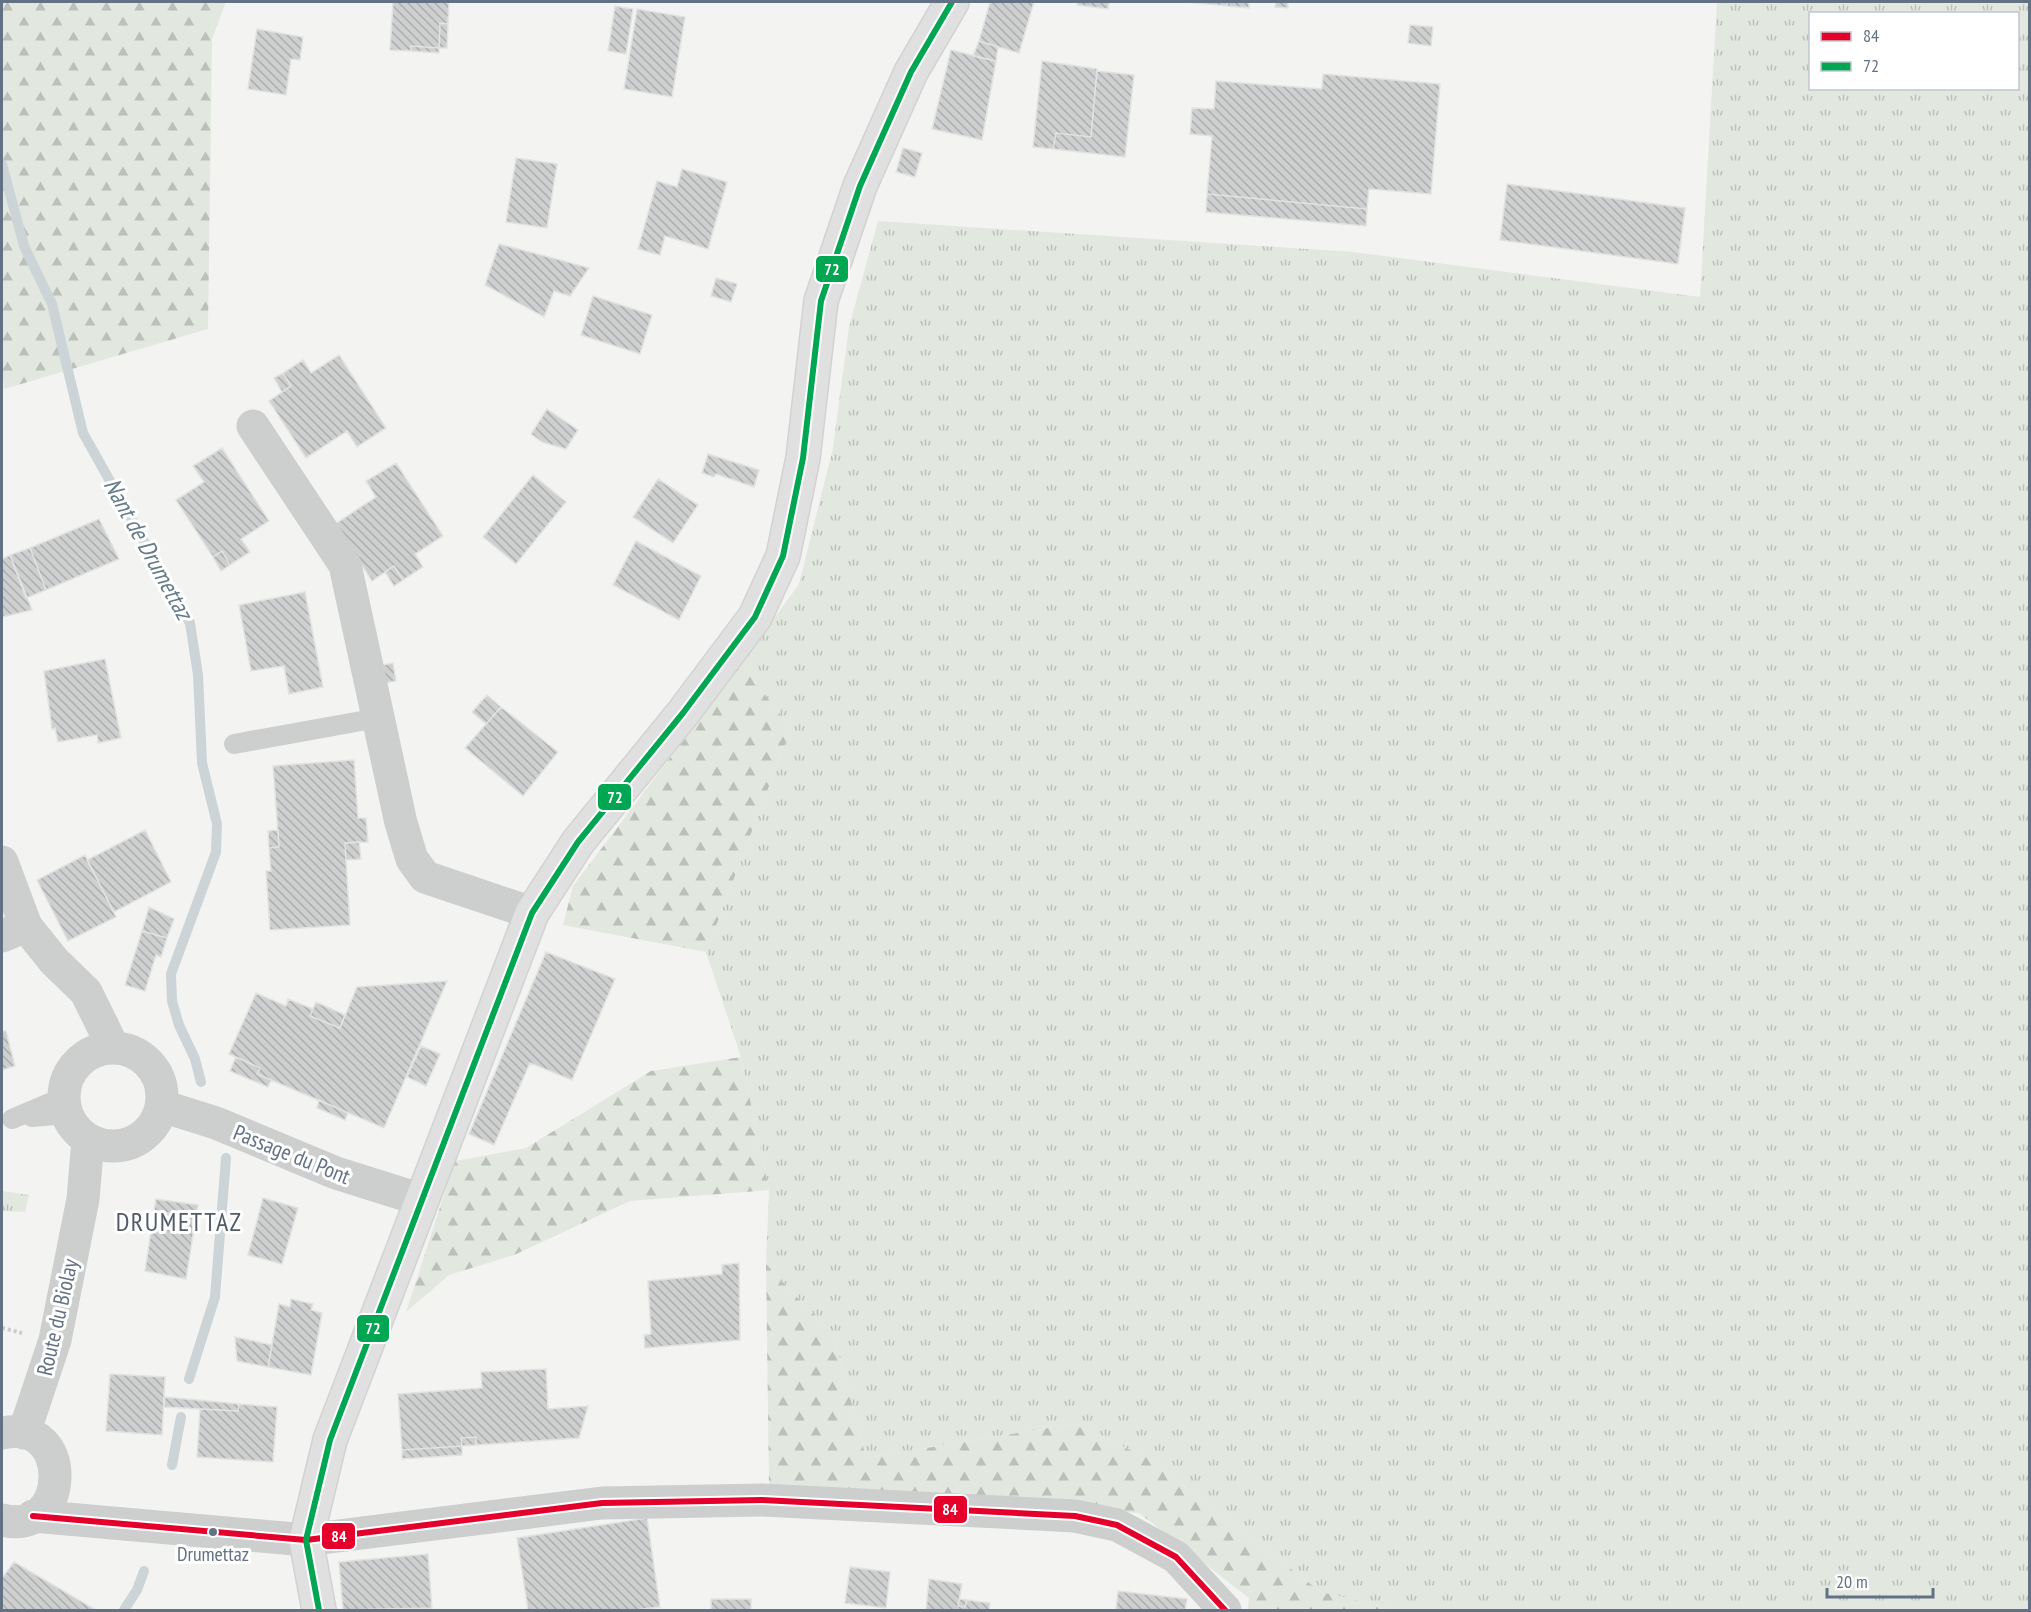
<svg xmlns="http://www.w3.org/2000/svg" width="2031" height="1612" font-family="'PT Sans Narrow',sans-serif">
<style>
.grass{fill:url(#grass-tufts);fill-rule:evenodd}
.forest{fill:url(#forest-firs)}
.lines{fill:none;stroke-linecap:round;stroke-linejoin:round}
.stream{stroke:#ccd4d7;stroke-width:10}
.building{fill:url(#building-back-hatch);stroke:#e2e3e1;stroke-width:1.5}
.secondary-casing{stroke:#d1d2d2;stroke-width:36}
.path{stroke:#cacacb;stroke-width:4;stroke-dasharray:3 3;stroke-linecap:butt}
.service{stroke:#cdcece;stroke-width:20}
.minor{stroke:#cdcece;stroke-width:33}
.tertiary{stroke:#cdcece;stroke-width:33}
.secondary{stroke:#e0e0e1;stroke-width:33}
.bus-1-casing{stroke:#fff;stroke-width:10}
.bus-2-casing{stroke:#fff;stroke-width:10}
.bus-1{stroke:#e4002b;stroke-width:6}
.bus-2{stroke:#00a651;stroke-width:6}
.bus-dot{fill:#627183;stroke:#fff;stroke-width:2}
.labels{text-anchor:middle;stroke-width:6;stroke-linejoin:round;paint-order:stroke}
.bus-label{font-size:20px;fill:#627183;stroke:#fff}
.street-label{font-size:22px;fill:#627183;stroke:#fff}
.water-label{font-size:24px;font-style:italic;fill:#637a87;stroke:#fff}
.quarter-label{font-size:26px;letter-spacing:1.5px;fill:#505b67;stroke:#fff}
.line-badge{stroke:#fff;stroke-width:2}
.badge-label{font-size:16px;text-anchor:middle;font-weight:bold;fill:#fff}
</style>
<defs>
<pattern id="grass-tufts" width="24" height="20" patternUnits="userSpaceOnUse" patternTransform="scale(1.5)"><rect width="24" height="20" fill="#e2e7df"/><path d="M3 7l-1-3M5 7V3M7 7l1-3M15 17l-1-3M17 17v-4M19 17l1-3" fill="none" stroke="#bbc0ba"/></pattern>
<pattern id="forest-firs" width="22" height="20" patternUnits="userSpaceOnUse" patternTransform="scale(1.5)"><rect width="22" height="20" fill="#e2e7df"/><path d="M5 1l3.5 6h-7zM16 11l3.5 6h-7z" fill="#bbc0ba"/></pattern>
<pattern id="building-back-hatch" width="6" height="6" patternUnits="userSpaceOnUse" patternTransform="scale(1.5)"><rect width="6" height="6" fill="#ced0d0"/><path d="M-1 5l2 2M0 0l6 6M5-1l2 2" fill="none" stroke="#abadae"/></pattern>
</defs>
<rect width="100%" height="100%" fill="#f3f4f1"/>
<!-- grass -->
<path class="grass" d="M1717,2H2029V1610H1398L1321,1592L1146,1457L1073,1424L866,1458L834,1337L766,1264L769,1190L741,1057L706,952L791,728L741,664L799,584L833,448L849,327L878,221L1353,252L1700,297ZM1810,14H2018V88H1810Z
M2,1191L29,1195L25,1212L2,1211Z"/>
<!-- forest -->
<path class="forest" d="M2,2H226L212,39L208,329L4,389L2,363Z
M741,664L791,728L706,952L563,925L573,886Z
M741,1057L769,1190L630,1201L514,1255L449,1275L406,1312L455,1161L526,1148L651,1071Z
M766,1264L834,1337L866,1458L1073,1424L1146,1457L1321,1592L1398,1610H1248L1249,1598L1139,1513L769,1485Z"/>
<g class="lines">
<!-- stream -->
<path class="stream" d="M2,164L24,246L52,304L83,433L190,623L198,675L202,763L217,824L216,852L171,974L172,1001L179,1025L195,1059L201,1082
M189,1379L215,1297L226,1158
M172,1465L181,1417
M124,1610L137,1590L144,1571"/>
</g>
<!-- building -->
<path class="building" d="M393,2H449L448,24L440,23L439,48L411,46V51L390,50Z
M990,2H1034L1019,53L979,41Z
M1078,2H1109L1108,9L1077,5Z
M1187,2H1227V6Z
M1227,2H1249V8L1227,6Z
M1276,2H1288V8L1275,7Z
M615,6L633,9L626,54L608,51Z
M637,9L685,17L672,97L624,89Z
M440,23L448,24L447,48H439Z
M1410,25L1433,27L1431,46L1408,43Z
M257,29L303,37L300,60L291,59L286,95L248,89Z
M979,41L998,47L996,61L973,56Z
M411,46L439,48V53L411,51Z
M951,50L996,61L982,140L932,129Z
M1042,61L1097,69L1091,137L1056,133L1053,149L1033,147Z
M1097,71L1134,75L1125,157L1053,149L1056,133L1091,137Z
M1323,74L1440,84L1431,194L1369,189L1367,209L1207,194L1212,136L1190,134L1192,108L1214,109L1216,81L1322,89Z
M903,148L922,153L915,177L896,172Z
M516,158L557,164L547,228L506,222Z
M682,169L727,182L708,249L665,236L660,255L638,249L657,181L677,187Z
M1507,184L1685,208L1678,264L1500,240Z
M1207,194L1367,209L1366,226L1206,212Z
M499,244L564,261L589,268L570,296L554,291L544,317L485,285Z
M716,278L737,284L731,302L711,296Z
M593,296L652,315L640,354L581,335Z
M339,355L386,428L357,447L347,431L306,458L269,401L291,386L283,373L303,360L311,373Z
M283,373L291,386L282,392L274,378Z
M547,409L578,430L566,449L542,442L531,434Z
M222,448L269,521L241,539L250,552L230,565L222,551L213,557L176,500L204,482L193,466Z
M708,454L759,470L754,487L716,474L714,477L702,473Z
M396,463L443,536L415,554L423,567L403,580L394,566L372,581L335,524L376,497L366,481Z
M533,475L566,502L516,564L483,537Z
M658,479L698,505L673,543L633,517Z
M99,519L119,559L46,590L30,548Z
M636,541L701,576L679,620L613,585Z
M30,548L46,590L26,598L10,555Z
M222,551L230,565L221,571L213,557Z
M10,555L32,610L2,617V559Z
M394,566L403,580L394,586L385,572Z
M305,592L323,687L289,694L284,666L251,671L239,605Z
M105,659L121,738L98,743L97,735L58,742L55,728L52,729L44,671Z
M393,663L396,681L385,683L382,665Z
M487,695L501,707L486,724L472,712Z
M501,707L558,752L523,796L465,748Z
M354,760L358,818H366L368,842L345,843L350,925L270,930L266,871H271L269,848L279,847L273,766Z
M145,830L171,882L114,912L87,860Z
M278,830L279,847L269,848L268,831Z
M359,842L361,859L346,860L345,843Z
M85,855L116,917L68,941L37,880Z
M149,907L174,919L167,938L142,931Z
M142,931L167,938L161,957L156,955L145,991L125,985Z
M546,952L615,979L572,1080L530,1063L494,1145L469,1134Z
M447,981L384,1128L257,1074L260,1068L229,1054L256,993L286,1006L288,999L313,1009L310,1016L340,1028L357,987Z
M316,1002L345,1015L340,1028L310,1016Z
M2,1031H6L15,1066L2,1070Z
M421,1046L440,1054L426,1086L407,1077Z
M236,1057L260,1068L257,1074L271,1080L268,1087L230,1071Z
M319,1100L348,1113L345,1120L317,1108Z
M263,1198L298,1208L282,1264L248,1255Z
M156,1199L198,1205L196,1217L154,1211Z
M154,1211L196,1217L186,1279L145,1271Z
M739,1263L740,1340L645,1348L644,1335L651,1334L648,1281L722,1274V1265Z
M291,1299L313,1304L311,1310L322,1313L311,1375L268,1367L279,1304L290,1307Z
M235,1337L272,1345L268,1367L237,1361Z
M546,1369L548,1409L588,1406L579,1438L476,1445V1437L461,1438L462,1446L402,1450L398,1394L482,1388L481,1372Z
M110,1374L165,1377L162,1435L106,1431Z
M165,1397L239,1404L238,1411L164,1407Z
M239,1404L277,1407L273,1462L197,1457L200,1409L238,1411Z
M476,1437V1445L462,1446L461,1438Z
M462,1446V1455L402,1459V1450Z
M647,1518L660,1607L636,1610H528L517,1538Z
M428,1554L432,1608L343,1610L339,1562Z
M14,1562L96,1610H2V1578Z
M850,1567L890,1572L886,1608L845,1603Z
M929,1579L962,1584L958,1606L965,1607L967,1600L990,1603L989,1610H926Z
M1118,1591L1187,1599L1185,1610H1116Z
M711,1599H751V1610H711Z
M959,1599L967,1600L965,1607L958,1606Z"/>
<g class="lines">
<!-- secondary casing -->
<g class="secondary-casing">
<path id="secondary" d="M319,1610L306,1540L330,1440L532,913L578,842L683,713L755,617L783,556L803,458L821,301L860,186L911,72L952,2"/>
</g>
<!-- path -->
<path class="path" d="M2,1328L22,1333"/>
<!-- service -->
<path class="service" d="M234,744L378,718
M32,1117L67,1114
M12,1119L64,1097"/>
<!-- minor -->
<path class="minor" d="M253,426L345,565L401,823L412,859L425,877L532,913
M2,936L26,926
M162,1106L216,1123L336,1173L422,1200"/>
<!-- tertiary -->
<path class="tertiary" d="M2,862L26,926L54,961L86,992L113,1047
M64 1097a49 49 0 1 1 98 0a49 49 0 1 1-98 0Z
M24,1433L55,1340L83,1199L88,1140
M33,1516L306,1540L602,1503L762,1500L1075,1516L1117,1525L1176,1557L1225,1610
M2,1520C71,1538 74,1417 3,1433"/>
<!-- secondary -->
<use href="#secondary" class="secondary"/>
<!-- bus-1 casing -->
<g class="bus-1-casing">
<path id="bus-1" d="M33,1516L306,1540L602,1503L762,1500L1075,1516L1117,1525L1176,1557L1225,1610"/>
</g>
<!-- bus-2 casing -->
<g class="bus-2-casing">
<path id="bus-2" d="M319,1610L306,1540L330,1440L532,913L578,842L683,713L755,617L783,556L803,458L821,301L860,186L911,72L952,2"/>
</g>
<!-- bus-1 -->
<use href="#bus-1" class="bus-1"/>
<!-- bus-2 -->
<use href="#bus-2" class="bus-2"/>
</g>
<!-- markers -->
<circle class="bus-dot" cx="213" cy="1532" r="5"/>
<g class="labels">
<!-- bus labels -->
<g class="bus-label">
<text x="213" y="1561">Drumettaz</text>
</g>
<!-- street labels -->
<g class="street-label">
<text transform="translate(292 1154) rotate(22)" y="8">Passage du Pont</text>
<text transform="translate(57 1317) rotate(-77)" y="8">Route du Biolay</text>
</g>
<!-- water labels -->
<g class="water-label">
<text transform="translate(148 549) rotate(61)" y="8">Nant de Drumettaz</text>
</g>
<!-- quarter labels -->
<g class="quarter-label">
<text x="179" y="1231">DRUMETTAZ</text>
</g>
</g>
<g class="line-badge">
<rect x="815" y="255" width="34" height="28" rx="6" fill="#00a651"/>
<rect x="597" y="783" width="35" height="28" rx="6" fill="#00a651"/>
<rect x="356" y="1314" width="34" height="29" rx="6" fill="#00a651"/>
<rect x="933" y="1495" width="35" height="29" rx="6" fill="#e4002b"/>
<rect x="321" y="1522" width="35" height="28" rx="6" fill="#e4002b"/>
</g>
<g class="badge-label">
<text x="832" y="275">72</text>
<text x="615" y="803">72</text>
<text x="373" y="1334">72</text>
<text x="950" y="1515">84</text>
<text x="339" y="1542">84</text>
</g>
<!-- border -->
<rect width="2031" height="1612" fill="none" stroke="#627183" stroke-width="6"/>
<!-- legend -->
<rect x="1809" y="12" width="210" height="78" fill="#ffffff" stroke="#c0c6cd" stroke-width="1.5"/>
<rect x="1821" y="32" width="30" height="9" fill="#e4002b" stroke="#c0c6cd" stroke-width="1.5"/>
<text x="1863" y="42" font-size="18" fill="#627183">84</text>
<rect x="1821" y="62" width="30" height="9" fill="#00a651" stroke="#c0c6cd" stroke-width="1.5"/>
<text x="1863" y="72" font-size="18" fill="#627183">72</text>
<!-- scale -->
<path d="M1827 1588v9h106v-9" fill="none" stroke="#627183" stroke-width="3"/>
<text x="1836" y="1588" font-size="18" fill="#627183" stroke="#ffffff" stroke-width="4.5" paint-order="stroke">20 m</text>
</svg>
